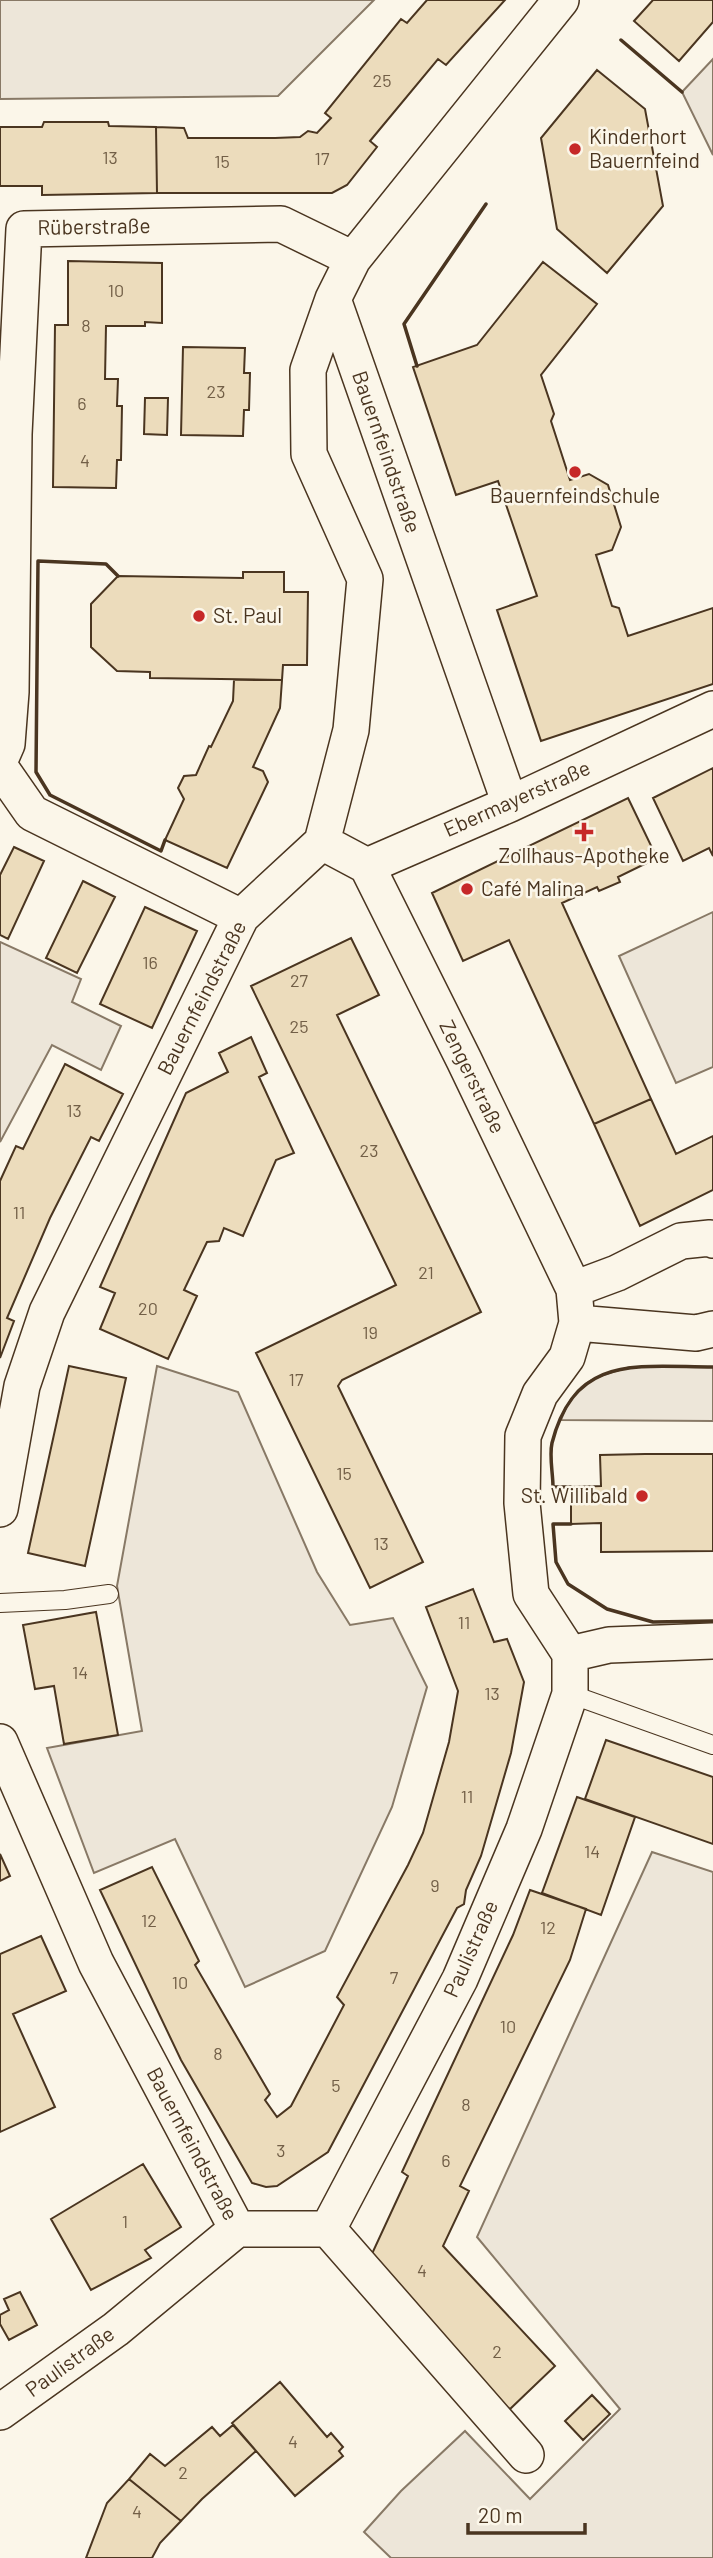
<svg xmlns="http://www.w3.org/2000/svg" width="713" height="2558" font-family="Barlow,sans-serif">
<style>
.green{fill:#ede6d9;stroke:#887966;stroke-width:2}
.building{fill:#ecdcbc;stroke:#4a3520;stroke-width:2}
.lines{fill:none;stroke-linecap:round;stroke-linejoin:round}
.service-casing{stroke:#4a3520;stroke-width:20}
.minor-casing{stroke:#4a3520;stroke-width:38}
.service{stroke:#fbf6e9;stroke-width:18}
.minor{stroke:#fbf6e9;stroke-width:35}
.wall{stroke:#4a3520;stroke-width:3.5}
.poi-dot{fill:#c62828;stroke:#fbf6e9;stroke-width:2.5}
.labels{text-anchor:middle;stroke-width:5;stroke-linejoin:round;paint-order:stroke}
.number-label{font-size:18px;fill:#725f47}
.poi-label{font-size:21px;fill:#4a3520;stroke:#fbf6e9;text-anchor:start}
.street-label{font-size:21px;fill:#4a3520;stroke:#fbf6e9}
</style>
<rect width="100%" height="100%" fill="#fbf6e9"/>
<!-- green -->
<path class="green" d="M0,0H374L278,96L0,99Z
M713,59V155L682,92Z
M713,912V1067L676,1083L619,956Z
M0,942L81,979L72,1002L121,1026L101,1070L52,1045L0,1142Z
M157,1366L238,1392L317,1572L350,1625L393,1618L427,1687L392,1807L325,1951L245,1987L175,1839L94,1873L47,1748L142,1731L117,1586Z
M630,1367H713V1421L561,1420C576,1380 593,1378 630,1367Z
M652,1852L713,1872V2558H391L364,2532L401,2491L465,2431L530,2499L620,2409L477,2237Z"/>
<!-- building -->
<path class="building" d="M427,0H505L446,65L438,59L370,141L377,147L347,185L332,193H157L156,127L184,128L188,138H275L300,137L308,131L317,133L331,118L325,113L401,19L407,23Z
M653,0H713V22L679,61L634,21Z
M597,70L645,109L663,206L607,273L557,229L541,138Z
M44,122H108L109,126L156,127L157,193L42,195V186H0V127H42Z
M68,261L162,263V323L145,322V326H106L105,379H118L117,406H122L121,460H117L116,488L53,487L55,325H68Z
M543,262L597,304L541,375L554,414L551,421L570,480L589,474L608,485L621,527L612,550L596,555L612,606L619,608L628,636L713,608V684L541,741L497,610L537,596L498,481L456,495L413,367L477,345Z
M183,347L245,348L244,373H250L249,410H244L243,436L181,435Z
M145,398H168L167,435L144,434Z
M243,572H284V592H308L307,665H283L282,680L150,678V672L117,671L91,647V604L118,576L243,578Z
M234,680H282L280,708L253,767L263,771L268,782L227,868L165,840L184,799L178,788L184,776L196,775L209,746L211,747L233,701Z
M713,768V856L709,848L683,861L653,798Z
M628,798L657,858L618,877L620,882L599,891L597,887L562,903L651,1099L594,1124L509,940L463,961L432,893Z
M14,847L44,861L8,939L0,935V875Z
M83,881L115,897L77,973L46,958Z
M145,907L197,931L152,1028L100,1004Z
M351,938L379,995L337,1015L481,1312L342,1380L338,1386L423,1562L370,1588L256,1353L396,1285L251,986Z
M251,1037L267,1073L259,1077L294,1153L276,1160L243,1236L224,1228L219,1241L207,1242L184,1290L197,1296L168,1359L100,1329L115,1293L100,1287L186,1093L228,1072L219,1053Z
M65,1064L123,1094L99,1141L91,1137L50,1218L7,1318L14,1321L0,1358V1181L16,1146L23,1149Z
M651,1099L676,1154L713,1136V1190L640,1226L594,1124Z
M69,1366L126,1378L85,1566L28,1553Z
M645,1454H713V1551L601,1552V1523L571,1524V1487L601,1486L600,1455Z
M473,1589L494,1642L507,1639L524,1682L511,1753L481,1856L466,1890L464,1904L457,1908L328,2152L277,2186L266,2187L252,2183L181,2060L100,1890L152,1867L199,1961L195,1965L270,2094L265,2100L277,2117L291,2106L344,2005L337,1997L408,1865L423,1833L449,1742L458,1691L426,1607Z
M96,1612L118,1735L64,1744L54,1686L35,1689L23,1625Z
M606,1740L713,1777V1844L585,1799Z
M577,1797L635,1817L601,1915L542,1893Z
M0,1854L10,1876L0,1881Z
M530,1890L586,1909L570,1960L460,2186L469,2191L443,2246L555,2366L509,2410L370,2258L408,2176L402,2172L513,1935Z
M41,1936L66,1991L13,2014L55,2107L0,2132V1954Z
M143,2164L181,2227L145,2250L151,2258L91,2290L51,2219Z
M20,2292L37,2325L9,2340L0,2324V2315L9,2310L4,2299Z
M280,2382L327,2437L331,2433L343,2447L339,2451L343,2456L295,2496L232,2423Z
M592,2395L610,2414L583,2440L565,2421Z
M233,2425L256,2451L202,2499L181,2521L129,2479L150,2454L165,2466L212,2427L220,2436Z
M129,2479L181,2521L160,2543L152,2558H86L107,2503Z"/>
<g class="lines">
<!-- service casing -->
<g class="service-casing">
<path id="service" d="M0,1603L65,1600L109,1594
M570,1694L713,1745"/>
</g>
<!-- minor casing -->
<g class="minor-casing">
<path id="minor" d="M333,299L510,804
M0,760L7,744L11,692L14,434L24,229L281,224L353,259
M0,767L32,813L241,917
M322,842L367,866L510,804L713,709
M367,866L464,1060L574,1289L577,1323L567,1357L540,1394L523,1436L522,1503L531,1594L570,1654
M574,1289L617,1273L681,1241L710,1238L713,1240
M577,1323L696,1333L713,1329
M0,1509L22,1386L47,1312L241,917L322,842L351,730L365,579L309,454L308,370L333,299L353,259L561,0
M570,1654L609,1645L713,1641
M0,1742L96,1963L237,2229H328L526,2455
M328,2229L460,1979L524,1829L570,1694V1654
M0,2412L116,2329L237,2229"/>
</g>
<!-- service -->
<use href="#service" class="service"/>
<!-- minor -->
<use href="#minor" class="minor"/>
<!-- wall -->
<path class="wall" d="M621,40L682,92
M417,366L404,324L486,204
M118,576L106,564L38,561L36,772L50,795L161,851L165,840
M571,1487H553C553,1473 549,1456 552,1443C575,1353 638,1367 713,1367
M571,1524H553L556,1562L568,1584L607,1609L653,1622L713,1621"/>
</g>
<!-- markers -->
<g class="poi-dot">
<circle cx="575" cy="149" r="7"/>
<circle cx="575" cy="472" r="7"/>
<circle cx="199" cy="616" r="7"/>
<path d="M580.5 821.5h7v7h7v7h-7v7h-7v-7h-7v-7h7z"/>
<circle cx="467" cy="889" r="7"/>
<circle cx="642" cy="1496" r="7"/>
</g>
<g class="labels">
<!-- number labels -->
<g class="number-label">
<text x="382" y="87">25</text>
<text x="110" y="164">13</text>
<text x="322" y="165">17</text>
<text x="222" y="168">15</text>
<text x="116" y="297">10</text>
<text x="86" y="332">8</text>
<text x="216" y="398">23</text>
<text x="82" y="410">6</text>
<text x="85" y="467">4</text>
<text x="150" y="969">16</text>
<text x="299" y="987">27</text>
<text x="299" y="1033">25</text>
<text x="74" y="1117">13</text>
<text x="369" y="1157">23</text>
<text x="19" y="1219">11</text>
<text x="426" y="1279">21</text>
<text x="148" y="1315">20</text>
<text x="370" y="1339">19</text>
<text x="296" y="1386">17</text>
<text x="344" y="1480">15</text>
<text x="381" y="1550">13</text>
<text x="464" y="1629">11</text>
<text x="80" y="1679">14</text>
<text x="492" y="1700">13</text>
<text x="467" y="1803">11</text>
<text x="592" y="1858">14</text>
<text x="435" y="1892">9</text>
<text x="149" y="1927">12</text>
<text x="548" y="1934">12</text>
<text x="394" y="1984">7</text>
<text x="180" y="1989">10</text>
<text x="508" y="2033">10</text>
<text x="218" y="2060">8</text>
<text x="336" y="2092">5</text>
<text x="466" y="2111">8</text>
<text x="281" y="2157">3</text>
<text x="446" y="2167">6</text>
<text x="125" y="2228">1</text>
<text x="422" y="2277">4</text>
<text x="497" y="2358">2</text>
<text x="293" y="2448">4</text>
<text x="183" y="2479">2</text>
<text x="137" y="2518">4</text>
</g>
<!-- poi labels -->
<g class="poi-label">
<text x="589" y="144">Kinderhort<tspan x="589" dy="24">Bauernfeind</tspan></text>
<text x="575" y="503" text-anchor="middle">Bauernfeindschule</text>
<text x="213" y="623">St. Paul</text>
<text x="584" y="863" text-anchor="middle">Zollhaus-Apotheke</text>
<text x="481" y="896">Café Malina</text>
<text x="628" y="1503" text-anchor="end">St. Willibald</text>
</g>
<!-- street labels -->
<g class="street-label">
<text transform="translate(94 227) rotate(-1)" y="7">Rüberstraße</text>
<text transform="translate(386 452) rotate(71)" y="7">Bauernfeindstraße</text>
<text transform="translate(517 799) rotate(-24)" y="7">Ebermayerstraße</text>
<text transform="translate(202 998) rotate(-63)" y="7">Bauernfeindstraße</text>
<text transform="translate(472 1077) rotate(64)" y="7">Zengerstraße</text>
<text transform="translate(471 1949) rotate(-66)" y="7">Paulistraße</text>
<text transform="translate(192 2144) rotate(62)" y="7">Bauernfeindstraße</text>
<text transform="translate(70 2362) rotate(-36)" y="7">Paulistraße</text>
</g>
</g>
<!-- scale -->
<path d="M468 2523v10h117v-10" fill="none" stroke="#4a3520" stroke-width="3.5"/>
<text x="478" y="2523" font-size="21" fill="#4a3520" stroke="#fbf6e9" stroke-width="5" paint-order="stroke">20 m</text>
</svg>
